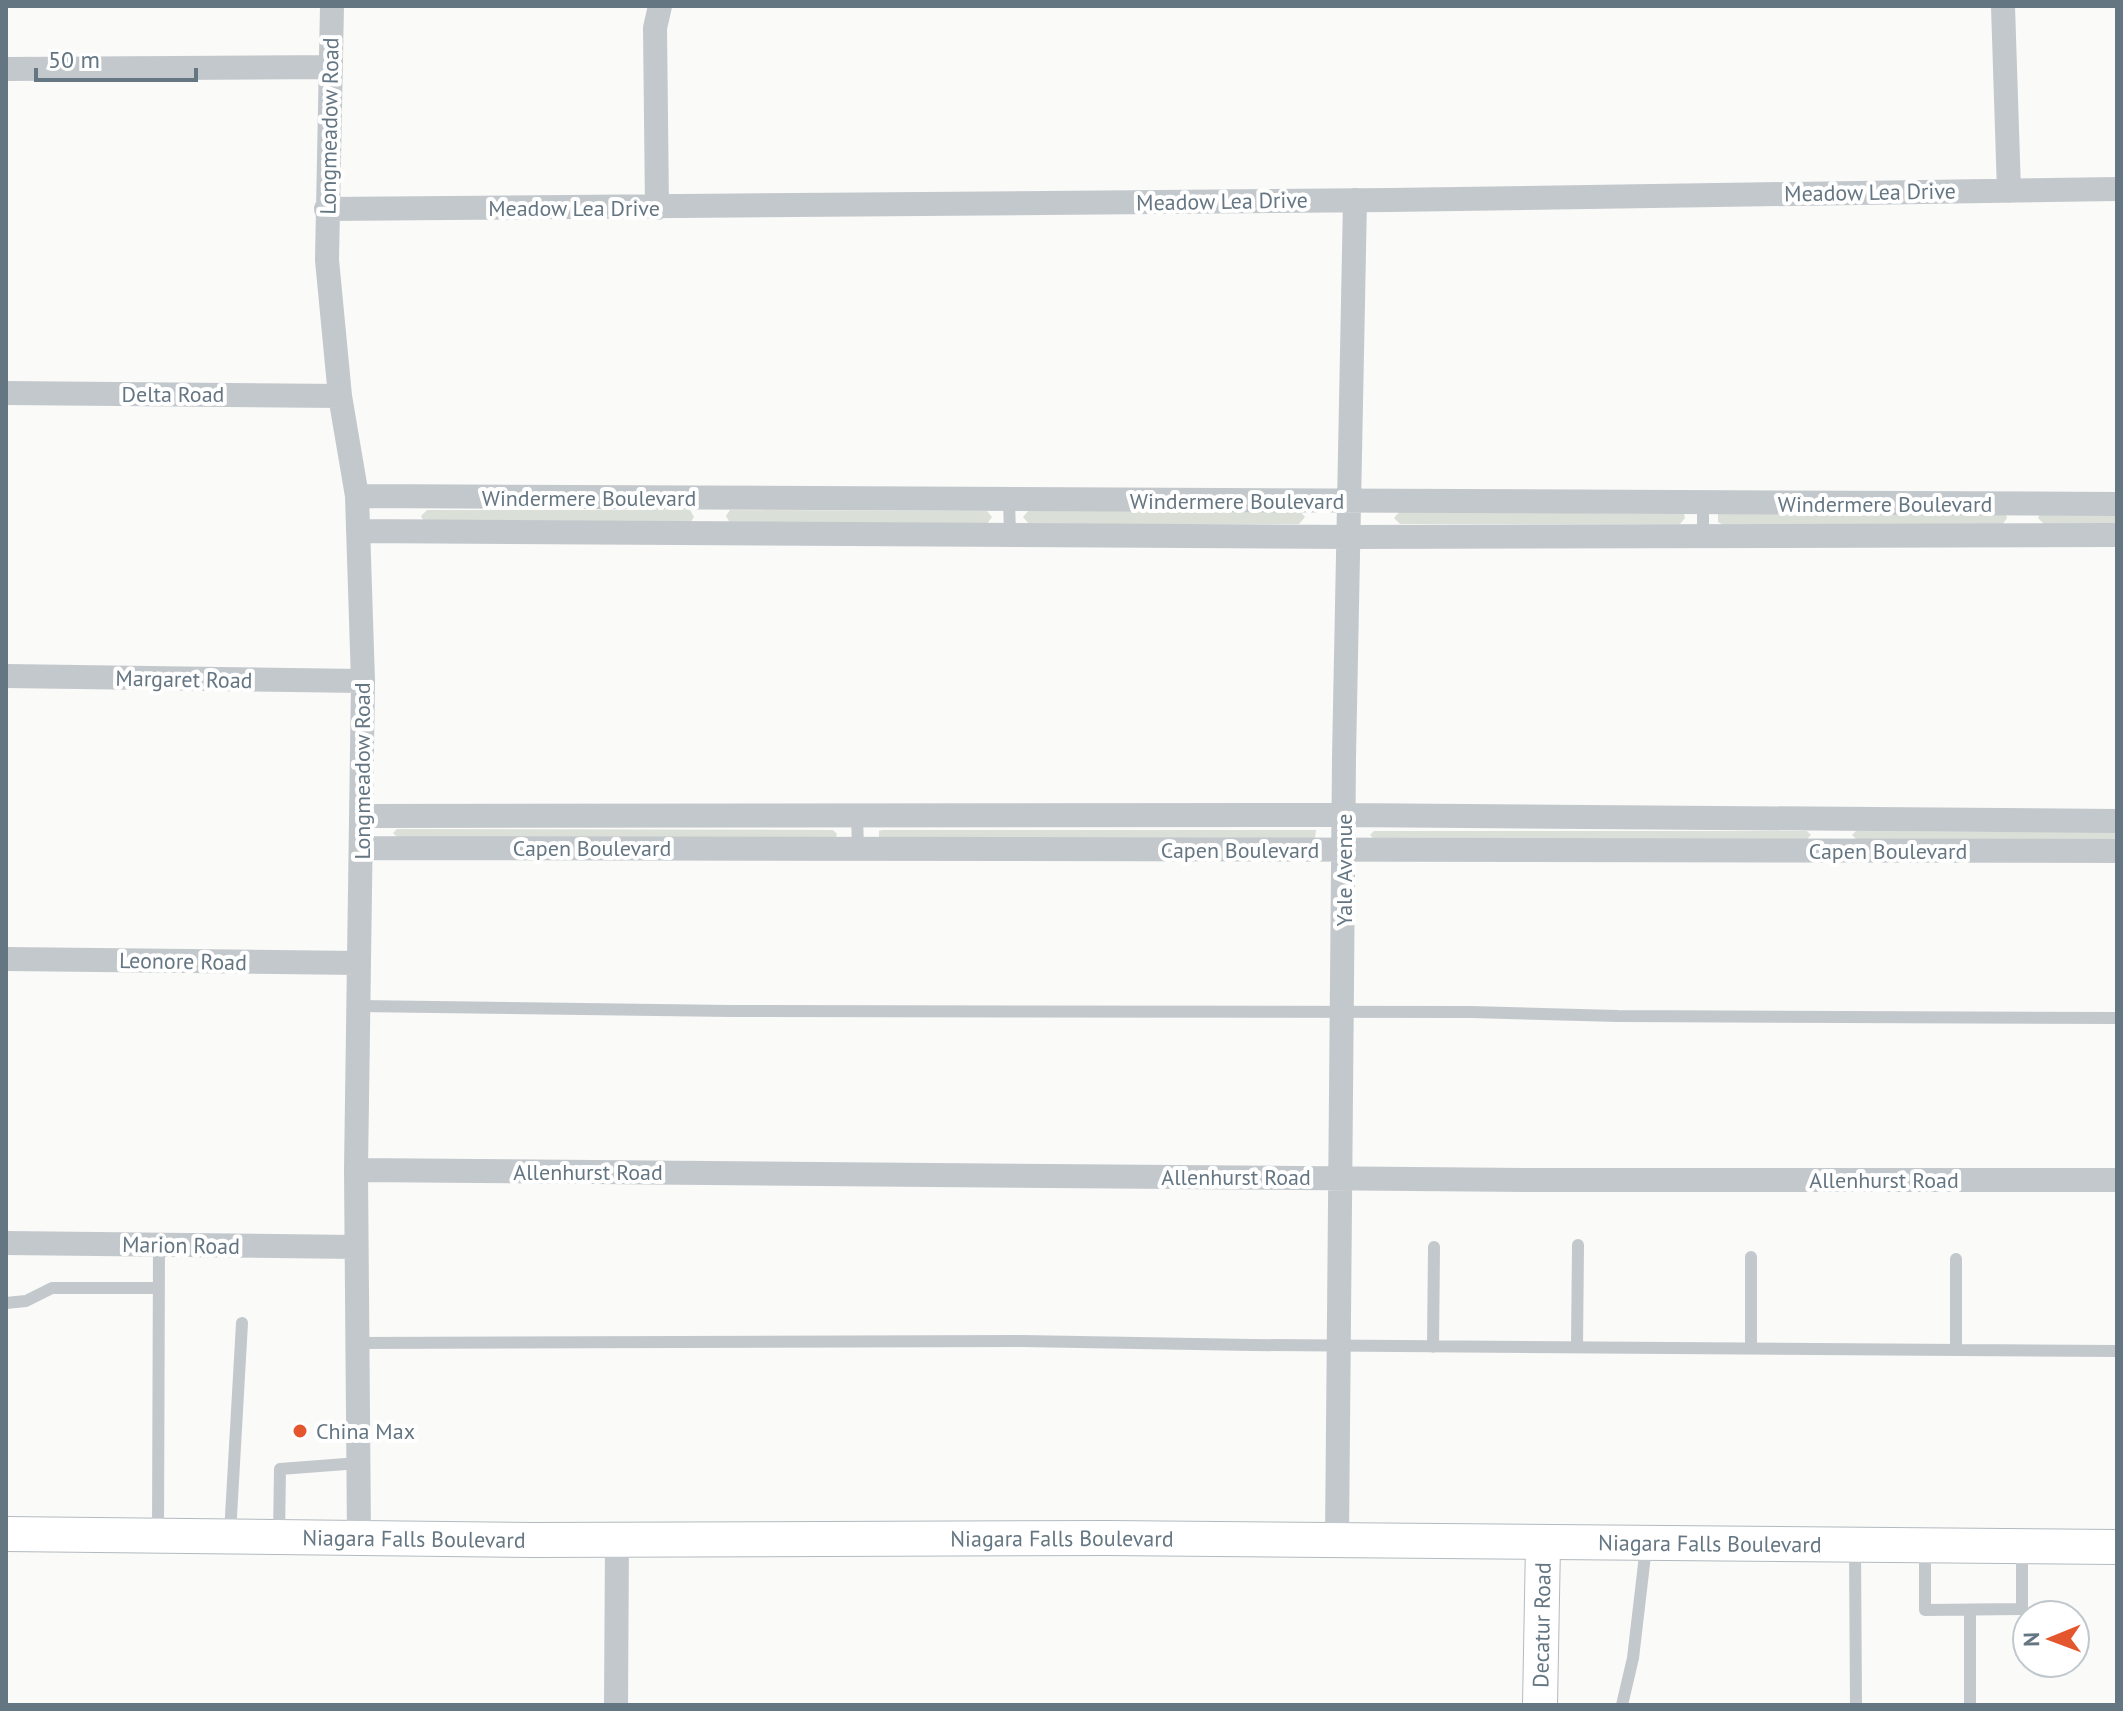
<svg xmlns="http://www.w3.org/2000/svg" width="2123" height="1711" font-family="'PT Sans',sans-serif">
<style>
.green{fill:#dadfd7}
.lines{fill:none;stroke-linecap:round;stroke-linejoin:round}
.secondary-casing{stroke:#b3babf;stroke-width:36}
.lane{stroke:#c3c8cc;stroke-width:12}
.street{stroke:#c3c8cc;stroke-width:24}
.secondary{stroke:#fff;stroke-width:34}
.poi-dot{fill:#e4572e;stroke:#fff;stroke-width:3}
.labels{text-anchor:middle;stroke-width:8;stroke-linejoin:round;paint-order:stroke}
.street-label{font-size:22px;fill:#657683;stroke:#fff}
.poi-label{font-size:22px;fill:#657683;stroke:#fff;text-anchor:start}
</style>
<rect width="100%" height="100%" fill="#fafaf8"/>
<!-- green -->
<path class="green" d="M427,510H690L694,517L690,523L423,520L421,516Z
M730,510L987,511L992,517L987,524L730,523L726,516Z
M1029,510L1300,511L1305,517L1299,524H1029L1023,517Z
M1400,511L1684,514L1685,518L1680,524H1400L1394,518Z
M2117,512V524H2044L2038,518L2040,514Z
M1718,513L2006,515L2007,518L2002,525L1722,524L1718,522Z
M397,829L833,830L837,834L836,837H397L393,833Z
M882,830H1316L1315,838L879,837V831Z
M1374,831H1807L1811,835L1807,839H1374L1370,835Z
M1856,831L2117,832V839H1856L1852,835Z"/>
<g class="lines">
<!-- secondary casing -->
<g class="secondary-casing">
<g id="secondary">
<path id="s1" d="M6,1534L533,1540L1108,1538L2117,1547"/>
<path id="s2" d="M1540,1705L1543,1544"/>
</g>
</g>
<!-- lane -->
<path class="lane" d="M1009,500L1010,535
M1703,503V536
M857,815L858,849
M358,1006L731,1011L1470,1012L1618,1016L2117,1018
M6,1303L26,1301L52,1288H159
M357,1343L1022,1341L1253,1345L2117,1351
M1433,1347L1434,1247
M1577,1347L1578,1245
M1751,1348V1257
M1956,1350V1259
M158,1533L159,1245
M230,1534L242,1323
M279,1535L280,1469L359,1463
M1855,1549L1856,1705
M1925,1549V1610L2022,1609V1550
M1970,1610V1705
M1622,1705L1633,1658L1646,1547"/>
<!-- street -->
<path class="street" d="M332,6L327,260L340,396L357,496L363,681L356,1170L359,1539
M2003,6L2009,191
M6,69L331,67
M657,208L655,28L660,6
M326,209L1390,200L2117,189
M6,393L340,396
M357,496L2117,504
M358,531L1350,537L2117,535
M6,676L363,681
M363,816L1344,815L2117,821
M362,848L2117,851
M6,959L359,963
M356,1170L1526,1180H2117
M6,1243L356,1247
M1337,1540L1344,758L1355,200
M616,1705L617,1540"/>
<!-- secondary -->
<use href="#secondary" class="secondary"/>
</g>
<!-- markers -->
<circle class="poi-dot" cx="300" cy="1431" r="8"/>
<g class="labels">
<!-- street labels -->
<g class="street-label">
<text transform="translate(329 126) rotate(-89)" y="8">Longmeadow Road</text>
<text transform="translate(1870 192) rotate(-1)" y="8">Meadow Lea Drive</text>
<text transform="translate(1222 201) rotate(-1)" y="8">Meadow Lea Drive</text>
<text x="574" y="216">Meadow Lea Drive</text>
<text x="173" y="402">Delta Road</text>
<text x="589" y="506">Windermere Boulevard</text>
<text x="1237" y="509">Windermere Boulevard</text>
<text x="1885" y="512">Windermere Boulevard</text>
<text transform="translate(184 679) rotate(1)" y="8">Margaret Road</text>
<text transform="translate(362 771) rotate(-90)" y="8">Longmeadow Road</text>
<text x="592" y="856">Capen Boulevard</text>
<text x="1240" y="858">Capen Boulevard</text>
<text x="1888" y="859">Capen Boulevard</text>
<text transform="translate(1344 870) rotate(-90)" y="8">Yale Avenue</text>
<text transform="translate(183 961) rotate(1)" y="8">Leonore Road</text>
<text x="588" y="1180">Allenhurst Road</text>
<text x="1236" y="1185">Allenhurst Road</text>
<text x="1884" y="1188">Allenhurst Road</text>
<text transform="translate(181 1245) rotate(1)" y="8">Marion Road</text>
<text dy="8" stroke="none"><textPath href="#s1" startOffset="408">Niagara Falls Boulevard</textPath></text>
<text dy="8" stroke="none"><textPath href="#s1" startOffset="1056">Niagara Falls Boulevard</textPath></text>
<text dy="8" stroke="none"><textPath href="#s1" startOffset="1704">Niagara Falls Boulevard</textPath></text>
<text dy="8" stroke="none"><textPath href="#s2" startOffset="80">Decatur Road</textPath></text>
</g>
<!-- poi labels -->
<g class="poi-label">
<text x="316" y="1439">China Max</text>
</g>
</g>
<!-- border -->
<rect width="2123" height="1711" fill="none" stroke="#657683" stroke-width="16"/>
<!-- north arrow -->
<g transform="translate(2051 1639) rotate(269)"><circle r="38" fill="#ffffff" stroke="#c1c8cd" stroke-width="2"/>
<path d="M0-6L14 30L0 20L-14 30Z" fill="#e4572e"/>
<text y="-12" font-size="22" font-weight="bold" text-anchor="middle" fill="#657683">N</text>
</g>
<!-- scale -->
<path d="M36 68v12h160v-12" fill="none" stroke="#657683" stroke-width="4"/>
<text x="48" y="68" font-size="24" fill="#657683" stroke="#ffffff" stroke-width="6" paint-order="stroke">50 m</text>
</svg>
